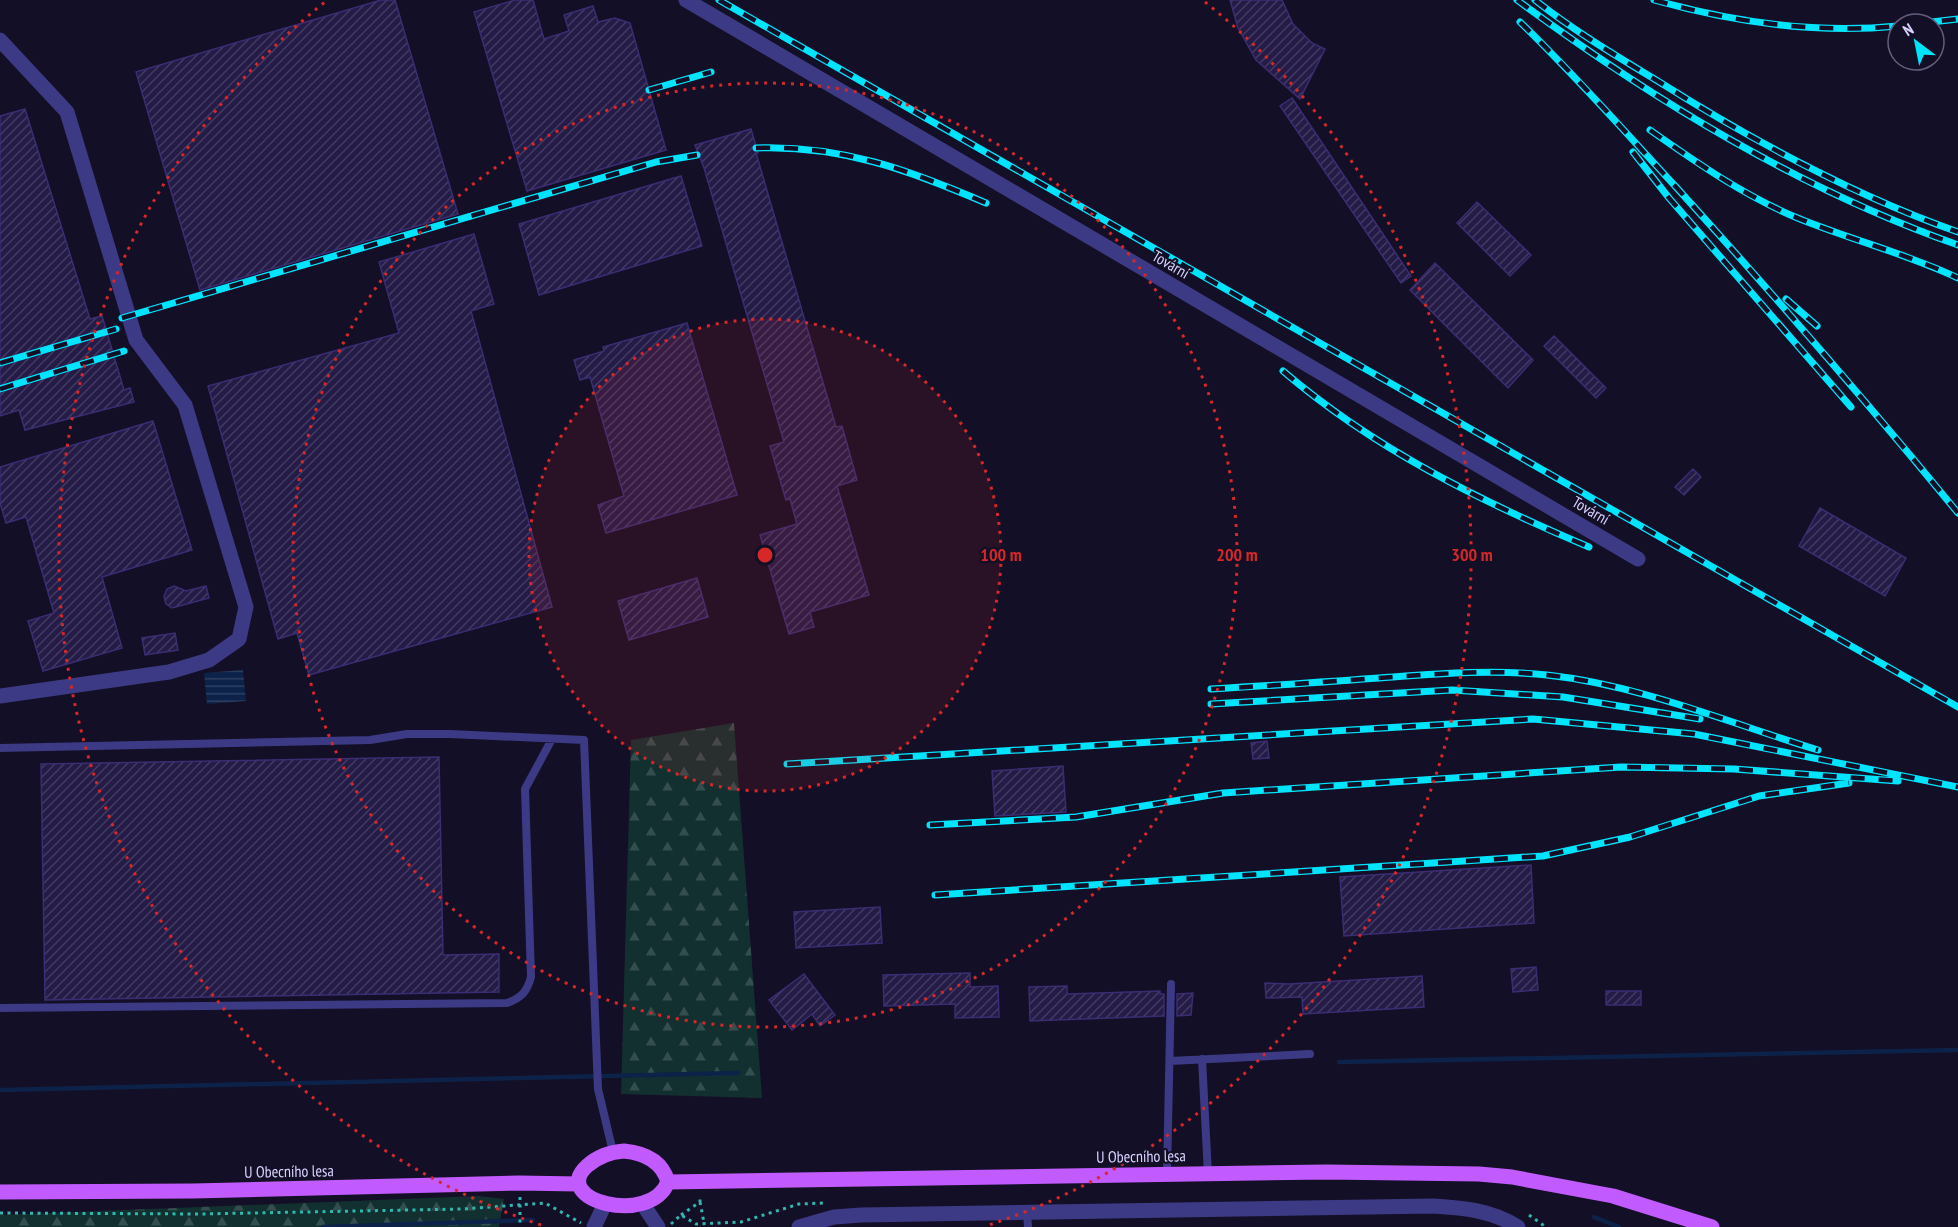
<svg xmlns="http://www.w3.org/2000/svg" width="1958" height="1227" font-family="'PT Sans Narrow',sans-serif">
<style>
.forest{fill:url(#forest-firs)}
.water{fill:url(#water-rules)}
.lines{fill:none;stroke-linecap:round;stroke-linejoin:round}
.stream{stroke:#0c2248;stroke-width:4.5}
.building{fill:url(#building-hatch);stroke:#3b2d73;stroke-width:1.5}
.path{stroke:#2fb8b0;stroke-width:3;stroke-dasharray:3 4.5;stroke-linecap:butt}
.lane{stroke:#3d3a85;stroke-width:8}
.street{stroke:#3d3a85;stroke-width:15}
.primary{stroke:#c25bff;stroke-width:15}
.rail-casing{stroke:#00e5ff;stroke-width:7}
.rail{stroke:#130f26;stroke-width:4.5;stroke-dasharray:14;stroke-linecap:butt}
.ring{fill:none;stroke:#d62828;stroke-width:3;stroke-dasharray:3 6}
.labels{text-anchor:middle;stroke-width:4.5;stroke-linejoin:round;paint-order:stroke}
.street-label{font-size:16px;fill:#d9d4ff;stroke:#130f26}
.centre{fill:#d62828;stroke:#130f26;stroke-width:3}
.ring-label{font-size:18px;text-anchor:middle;font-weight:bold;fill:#d62828;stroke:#130f26;stroke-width:4.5;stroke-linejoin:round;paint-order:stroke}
</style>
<defs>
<pattern id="forest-firs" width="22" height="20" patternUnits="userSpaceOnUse" patternTransform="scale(1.5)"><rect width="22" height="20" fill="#12302f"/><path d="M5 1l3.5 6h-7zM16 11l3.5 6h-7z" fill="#344d4e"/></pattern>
<pattern id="water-rules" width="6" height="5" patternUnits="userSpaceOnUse" patternTransform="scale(1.5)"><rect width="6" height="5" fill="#0c2248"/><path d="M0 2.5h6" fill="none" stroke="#2f4163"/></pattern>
<pattern id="building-hatch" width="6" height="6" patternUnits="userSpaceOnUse" patternTransform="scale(1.5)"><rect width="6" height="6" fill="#241b47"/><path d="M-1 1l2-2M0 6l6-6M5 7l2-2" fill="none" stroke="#433b63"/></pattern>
</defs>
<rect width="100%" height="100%" fill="#130f26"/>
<!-- forest -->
<path class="forest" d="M734,723L762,1098L621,1094L631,740Z
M478,1196L504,1199L499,1227H0V1215Z"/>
<!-- water -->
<path class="water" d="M243,670L246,701L207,704L204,673Z"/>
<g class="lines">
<!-- stream -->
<path class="stream" d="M1339,1062L1958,1050
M0,1090L738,1073
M1594,1217L1619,1227
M323,1227L533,1220"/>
</g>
<!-- building -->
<path class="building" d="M381,0H395L458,214L200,290L136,72Z
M515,0H533L544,39L569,31L564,15L593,6L598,22L615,18L630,23L666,150L527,191L474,12Z
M1230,0H1282L1293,24L1312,43L1325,49L1300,99L1256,60L1238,28Z
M1292,98L1411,276L1401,283L1280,106Z
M25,109L90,319L102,316L124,390L130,388L134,402L25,430L19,410L0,416V116Z
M751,129L758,153H756L836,427L842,426L857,480L837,486L869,595L810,612L814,627L789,634L760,535L797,524L790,499L786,500L770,446L784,442L704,168L695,145Z
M681,176L702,246L539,295L519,224Z
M1477,202L1531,255L1510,276L1457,223Z
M474,234L494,304L471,311L552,607L309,675L297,633L278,639L208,386L399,333L379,262Z
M1435,263L1533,360L1508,388L1410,290Z
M687,323L737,495L606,533L598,505L624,496L590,377L580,380L574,360L604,351L603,347Z
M1554,336L1606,388L1596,398L1544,346Z
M153,421L192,550L102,577L122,648L43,671L28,621L54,613L26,517L6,523L0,503V467Z
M1693,469L1701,477L1684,495L1675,487Z
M1820,508L1906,558L1885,596L1799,546Z
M697,578L708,617L629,640L618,601Z
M174,586L186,591L206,586L209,598L172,608L166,604L164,596L167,589Z
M175,633L178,650L145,655L142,638Z
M1267,741L1269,758L1253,759L1251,743Z
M439,757L443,955L499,954V992L45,1000L41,764Z
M1063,766L1066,812L995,816L992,771Z
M1531,865L1534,923L1344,936L1340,877Z
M880,907L882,943L796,948L794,912Z
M1536,967L1538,990L1513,992L1511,969Z
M970,973V987L998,986L999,1017L955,1018V1004L884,1006L883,975Z
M804,974L835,1015L820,1026L812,1014L792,1030L769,1000Z
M1422,976L1424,1007L1303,1014L1302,997L1266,998L1265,983L1289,984Z
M1067,986V994L1160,991V994H1164V1016L1030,1021L1029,987Z
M1606,991H1641V1005H1606Z
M1193,993L1191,1015L1177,1016V994Z"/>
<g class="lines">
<!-- path -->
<path class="path" d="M520,1197V1227
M700,1202L704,1223
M0,1213L199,1214L463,1209L545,1203L581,1223
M681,1215L700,1202V1197
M1529,1215L1546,1227
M671,1224L681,1215L696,1224L741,1222L799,1204L824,1203"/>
<!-- lane -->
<path class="lane" d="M0,748L370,740L407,734H450L584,740L598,1089L613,1152
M0,1008L507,1003C521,998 527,992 531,977L525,789L552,739
M1202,1059L1208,1174
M1170,1061L1310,1054
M1167,1174L1171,984
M1027,1212L1028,1227"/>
<!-- street -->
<path class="street" d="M686,0L1638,559
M0,40L67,112L136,340L185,405L246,607L239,639L209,660L169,672L0,696
M646,1209L658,1227
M594,1227L602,1210
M799,1227L834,1217L861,1215L1433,1206C1464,1208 1491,1210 1518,1227"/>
<!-- primary -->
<path class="primary" d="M624,1151C645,1153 662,1161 668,1182C650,1227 549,1200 587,1166C597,1157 610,1152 624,1151Z
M668,1182L1326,1172L1479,1174L1512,1177L1613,1196L1712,1227
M0,1192L193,1191L519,1183L578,1184"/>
<!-- rail casing -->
<g class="rail-casing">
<path id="rail" d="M719,0L1958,707
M1517,0C1652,99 1799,189 1958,245
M1535,0C1574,31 1618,57 1661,83C1755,142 1853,195 1958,232
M1654,0C1732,22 1817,34 1898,26
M1520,22C1575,75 1625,132 1676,187C1773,294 1867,402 1958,513
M1914,24L1958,19
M649,90L711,72
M1650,130C1697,163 1746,197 1800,219C1852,240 1907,254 1958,278
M756,148C842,145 909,170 986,203
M1633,152L1669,198L1851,407
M1786,299L1817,326
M122,318L656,162L697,155
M0,363L116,329
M1283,371C1373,448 1480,501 1589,547
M0,389L124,351
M1211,689C1267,686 1323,682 1379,678C1435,674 1491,669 1547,675C1640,685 1729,723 1818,750
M1211,704L1452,690L1563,697L1700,719
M787,764L1533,719L1694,734L1958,787
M930,825L1076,817L1223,793L1621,767L1734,769L1898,781
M935,895L1543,856L1630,837L1759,796L1849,783"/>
</g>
<!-- rail -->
<use href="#rail" class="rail"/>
</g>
<!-- distance rings -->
<circle cx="765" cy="555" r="236" fill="#d62828" fill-opacity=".12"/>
<g class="ring">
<circle cx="765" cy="555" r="236"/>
<circle cx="765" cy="555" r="472"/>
<path d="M541 1225A707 707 0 0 1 325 2M1205 2A707 707 0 0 1 989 1225"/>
</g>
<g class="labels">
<!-- street labels -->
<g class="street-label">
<text transform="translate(1171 264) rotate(30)" y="6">Tovární</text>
<text transform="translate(1591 510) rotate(30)" y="6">Tovární</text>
<text transform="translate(1141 1156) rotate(-1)" y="6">U Obecního lesa</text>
<text transform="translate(289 1171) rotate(-1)" y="6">U Obecního lesa</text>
</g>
</g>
<circle cx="765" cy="555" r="9" class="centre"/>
<g class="ring-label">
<text x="1001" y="561">100 m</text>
<text x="1237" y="561">200 m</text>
<text x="1472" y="561">300 m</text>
</g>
<!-- north arrow -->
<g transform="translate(1916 42) rotate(328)"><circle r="28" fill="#130f26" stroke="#625e7d" stroke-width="1.5"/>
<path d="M0-4.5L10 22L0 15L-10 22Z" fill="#00e5ff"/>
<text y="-9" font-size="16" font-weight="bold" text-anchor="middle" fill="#d9d4ff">N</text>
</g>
</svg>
